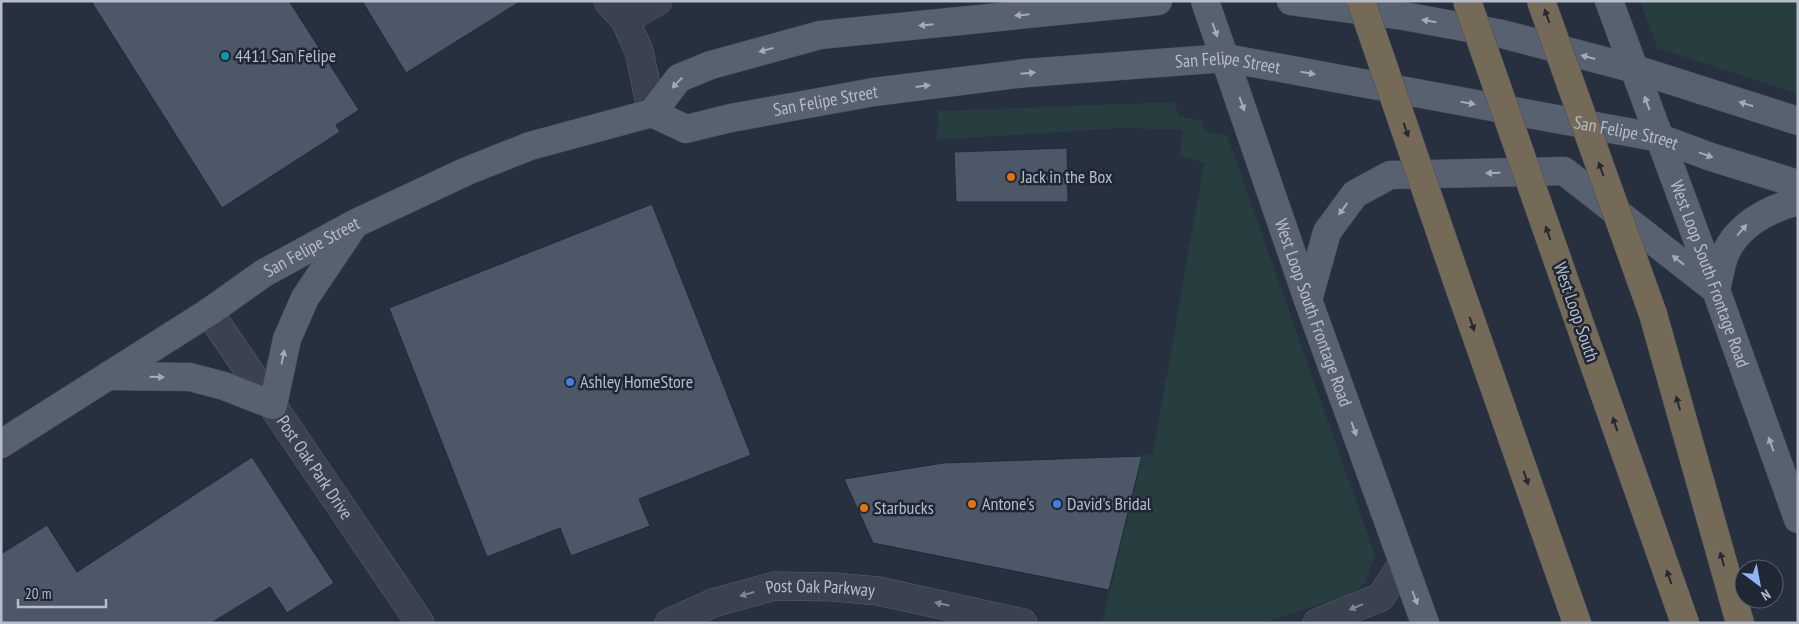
<svg xmlns="http://www.w3.org/2000/svg" width="1799" height="624" font-family="'PT Sans Narrow',sans-serif">
<style>
.green{fill:#283d40}
.building{fill:#4c5768;stroke:#212936}
.lines{fill:none;stroke-linecap:round;stroke-linejoin:round}
.minor-casing{stroke:#58606d;stroke-width:29}
.major-casing{stroke:#444b58;stroke-width:29}
.highway-casing{stroke:#454d5a;stroke-width:29}
.minor{stroke:#3a424f;stroke-width:28}
.major{stroke:#58616f;stroke-width:28}
.highway{stroke:#756a58;stroke-width:28}
.highway-bridge-casing{stroke:#454d5a;stroke-width:29;stroke-linecap:butt}
.highway-bridge{stroke:#756a58;stroke-width:28}
.oneway{fill:#a4abb8}
.oneway2{fill:#232a36}
.oneway3{fill:#7f8693}
.culture-dot{fill:#0f9aa8;stroke:#1f2734;stroke-width:2}
.food-dot{fill:#e8710a;stroke:#1f2734;stroke-width:2}
.shop-dot{fill:#3f7fe0;stroke:#1f2734;stroke-width:2}
.labels{text-anchor:middle;stroke-width:5;stroke-linejoin:round;paint-order:stroke}
.poi-label{font-size:18px;fill:#b7bdca;stroke:#1f2734;text-anchor:start}
.street-label{font-size:18px;fill:#b7bdca;stroke:#1f2734}
</style>
<rect width="100%" height="100%" fill="#26303f"/>
<!-- green -->
<path class="green" d="M1640,1H1798V94L1657,48Z
M1174,102L1180,117L1201,120L1206,132L1227,135L1375,555L1365,583L1352,594L1264,623H1102L1142,456L1153,454L1204,163L1180,156L1182,130L1122,128L937,140L938,111Z"/>
<!-- building -->
<path class="building" d="M91,1H289L359,110L336,125L340,132L222,208Z
M362,1H521L406,73Z
M1067,148L1068,202H956L954,152Z
M652,204L751,455L639,499L650,526L571,556L560,528L487,557L389,308Z
M1142,456L1109,590L873,543L844,479L943,463Z
M252,457L334,583L287,613L270,587L211,623H1V554L47,525L77,572Z"/>
<g class="lines">
<!-- minor casing -->
<g class="minor-casing">
<g id="minor">
<path d="M608,1L625,20L639,51L652,113"/>
<path d="M625,20L658,1"/>
<path id="s1" d="M209,312L420,623"/>
<path id="s2" d="M669,623L713,603L775,586L834,587L878,591L1023,623"/>
<path d="M1317,623L1381,597L1402,564"/>
</g>
</g>
<!-- major casing -->
<g class="major-casing">
<g id="major">
<path id="s3" d="M1205,1L1308,300L1425,623"/>
<path d="M1291,1L1398,15L1502,34L1635,69L1798,121"/>
<path id="s4" d="M1609,1L1716,290L1798,519"/>
<path id="s5" d="M652,113L686,129L731,118L874,92L1026,73L1226,58L1660,138L1711,157L1798,184"/>
<path d="M1716,290C1719,278 1721,263 1726,252C1740,223 1769,209 1798,201"/>
<path d="M1308,300L1327,232L1355,194L1390,175L1564,171L1716,290"/>
<path d="M108,376L190,377L224,386L273,405L287,339L305,298L352,228"/>
<path id="s6" d="M1,444L209,312L264,273L354,224L467,171L530,146L652,113L679,78L711,65L820,35L1158,1"/>
</g>
</g>
<!-- highway casing -->
<g class="highway-casing">
<path id="highway" d="M1456,278L1577,623
M1570,296L1685,623
M1653,314L1740,623"/>
</g>
<!-- minor -->
<use href="#minor" class="minor"/>
<!-- major -->
<use href="#major" class="major"/>
<!-- highway -->
<use href="#highway" class="highway"/>
<!-- highway-bridge casing -->
<g class="highway-bridge-casing">
<path id="highway-bridge" d="M1361,1L1456,278
M1467,1L1570,296
M1541,1L1653,314"/>
</g>
<!-- highway-bridge -->
<use href="#highway-bridge" class="highway-bridge"/>
</g>
<!-- one-way arrows -->
<defs><path id="oneway-solid" d="M-6-.8H1V-3.2L6.5 0L1 3.2V.8H-6Z" transform="scale(1.25)"/></defs>
<g class="oneway">
<use href="#oneway-solid" transform="translate(1022 15) rotate(174)"/>
<use href="#oneway-solid" transform="translate(1429 21) rotate(-170)"/>
<use href="#oneway-solid" transform="translate(926 25) rotate(174)"/>
<use href="#oneway-solid" transform="translate(1215 30) rotate(70)"/>
<use href="#oneway-solid" transform="translate(766 50) rotate(165)"/>
<use href="#oneway-solid" transform="translate(1588 57) rotate(-165)"/>
<use href="#oneway-solid" transform="translate(1028 73) rotate(-5)"/>
<use href="#oneway-solid" transform="translate(1308 73) rotate(10)"/>
<use href="#oneway-solid" transform="translate(677 83) rotate(134)"/>
<use href="#oneway-solid" transform="translate(923 86) rotate(-7)"/>
<use href="#oneway-solid" transform="translate(1468 103) rotate(10)"/>
<use href="#oneway-solid" transform="translate(1647 103) rotate(-110)"/>
<use href="#oneway-solid" transform="translate(1242 104) rotate(71)"/>
<use href="#oneway-solid" transform="translate(1746 104) rotate(-163)"/>
<use href="#oneway-solid" transform="translate(1706 155) rotate(20)"/>
<use href="#oneway-solid" transform="translate(1493 173) rotate(179)"/>
<use href="#oneway-solid" transform="translate(1343 209) rotate(126)"/>
<use href="#oneway-solid" transform="translate(1742 230) rotate(-49)"/>
<use href="#oneway-solid" transform="translate(1678 260) rotate(-142)"/>
<use href="#oneway-solid" transform="translate(283 357) rotate(-78)"/>
<use href="#oneway-solid" transform="translate(157 377) rotate(1)"/>
<use href="#oneway-solid" transform="translate(1354 429) rotate(70)"/>
<use href="#oneway-solid" transform="translate(1771 444) rotate(-110)"/>
<use href="#oneway-solid" transform="translate(1415 598) rotate(69)"/>
</g>
<g class="oneway2">
<use href="#oneway-solid" transform="translate(1547 16) rotate(-110)"/>
<use href="#oneway-solid" transform="translate(1406 130) rotate(71)"/>
<use href="#oneway-solid" transform="translate(1601 169) rotate(-110)"/>
<use href="#oneway-solid" transform="translate(1548 233) rotate(-109)"/>
<use href="#oneway-solid" transform="translate(1472 324) rotate(71)"/>
<use href="#oneway-solid" transform="translate(1678 403) rotate(-106)"/>
<use href="#oneway-solid" transform="translate(1615 424) rotate(-109)"/>
<use href="#oneway-solid" transform="translate(1526 478) rotate(71)"/>
<use href="#oneway-solid" transform="translate(1722 559) rotate(-106)"/>
<use href="#oneway-solid" transform="translate(1669 577) rotate(-109)"/>
</g>
<g class="oneway3">
<use href="#oneway-solid" transform="translate(747 594) rotate(164)"/>
<use href="#oneway-solid" transform="translate(942 604) rotate(-168)"/>
<use href="#oneway-solid" transform="translate(1356 607) rotate(158)"/>
</g>
<!-- markers -->
<circle class="culture-dot" cx="225" cy="56" r="5"/>
<g class="food-dot">
<circle cx="1011" cy="177" r="5"/>
<circle cx="972" cy="504" r="5"/>
<circle cx="864" cy="508" r="5"/>
</g>
<g class="shop-dot">
<circle cx="570" cy="382" r="5"/>
<circle cx="1057" cy="504" r="5"/>
</g>
<g class="labels">
<!-- poi labels -->
<g class="poi-label">
<text x="235" y="62">4411 San Felipe</text>
<text x="1021" y="183">Jack in the Box</text>
<text x="580" y="388">Ashley HomeStore</text>
<text x="982" y="510">Antone's</text>
<text x="1067" y="510">David's Bridal</text>
<text x="874" y="514">Starbucks</text>
</g>
<!-- street labels -->
<g class="street-label">
<text dy="6" stroke="none"><textPath href="#s5" startOffset="585">San Felipe Street</textPath></text>
<text dy="6" stroke="none"><textPath href="#s5" startOffset="180">San Felipe Street</textPath></text>
<text dy="6" stroke="none"><textPath href="#s5" startOffset="990">San Felipe Street</textPath></text>
<text dy="6" stroke="none"><textPath href="#s6" startOffset="368">San Felipe Street</textPath></text>
<text dy="6" stroke="none"><textPath href="#s4" startOffset="291">West Loop South Frontage Road</textPath></text>
<text transform="translate(1576 312) rotate(71)" y="6">West Loop South</text>
<text dy="6" stroke="none"><textPath href="#s3" startOffset="330">West Loop South Frontage Road</textPath></text>
<text dy="6" stroke="none"><textPath href="#s1" startOffset="188">Post Oak Park Drive</textPath></text>
<text dy="6" stroke="none"><textPath href="#s2" startOffset="158">Post Oak Parkway</textPath></text>
</g>
</g>
<!-- border -->
<rect width="1799" height="624" fill="none" stroke="#b7bdca" stroke-width="5"/>
<!-- north arrow -->
<g transform="translate(1759 584) rotate(148)"><circle r="24" fill="#1f2734" stroke="#5c6370"/>
<path d="M0-4L9 19L0 12L-9 19Z" fill="#91b4f4"/>
<text y="-8" font-size="14" font-weight="bold" text-anchor="middle" fill="#b7bdca">N</text>
</g>
<!-- scale -->
<path d="M18 599v8h88v-8" fill="none" stroke="#b7bdca" stroke-width="2.5"/>
<text x="25" y="599" font-size="15" fill="#b7bdca" stroke="#1f2734" stroke-width="4" paint-order="stroke">20 m</text>
</svg>
